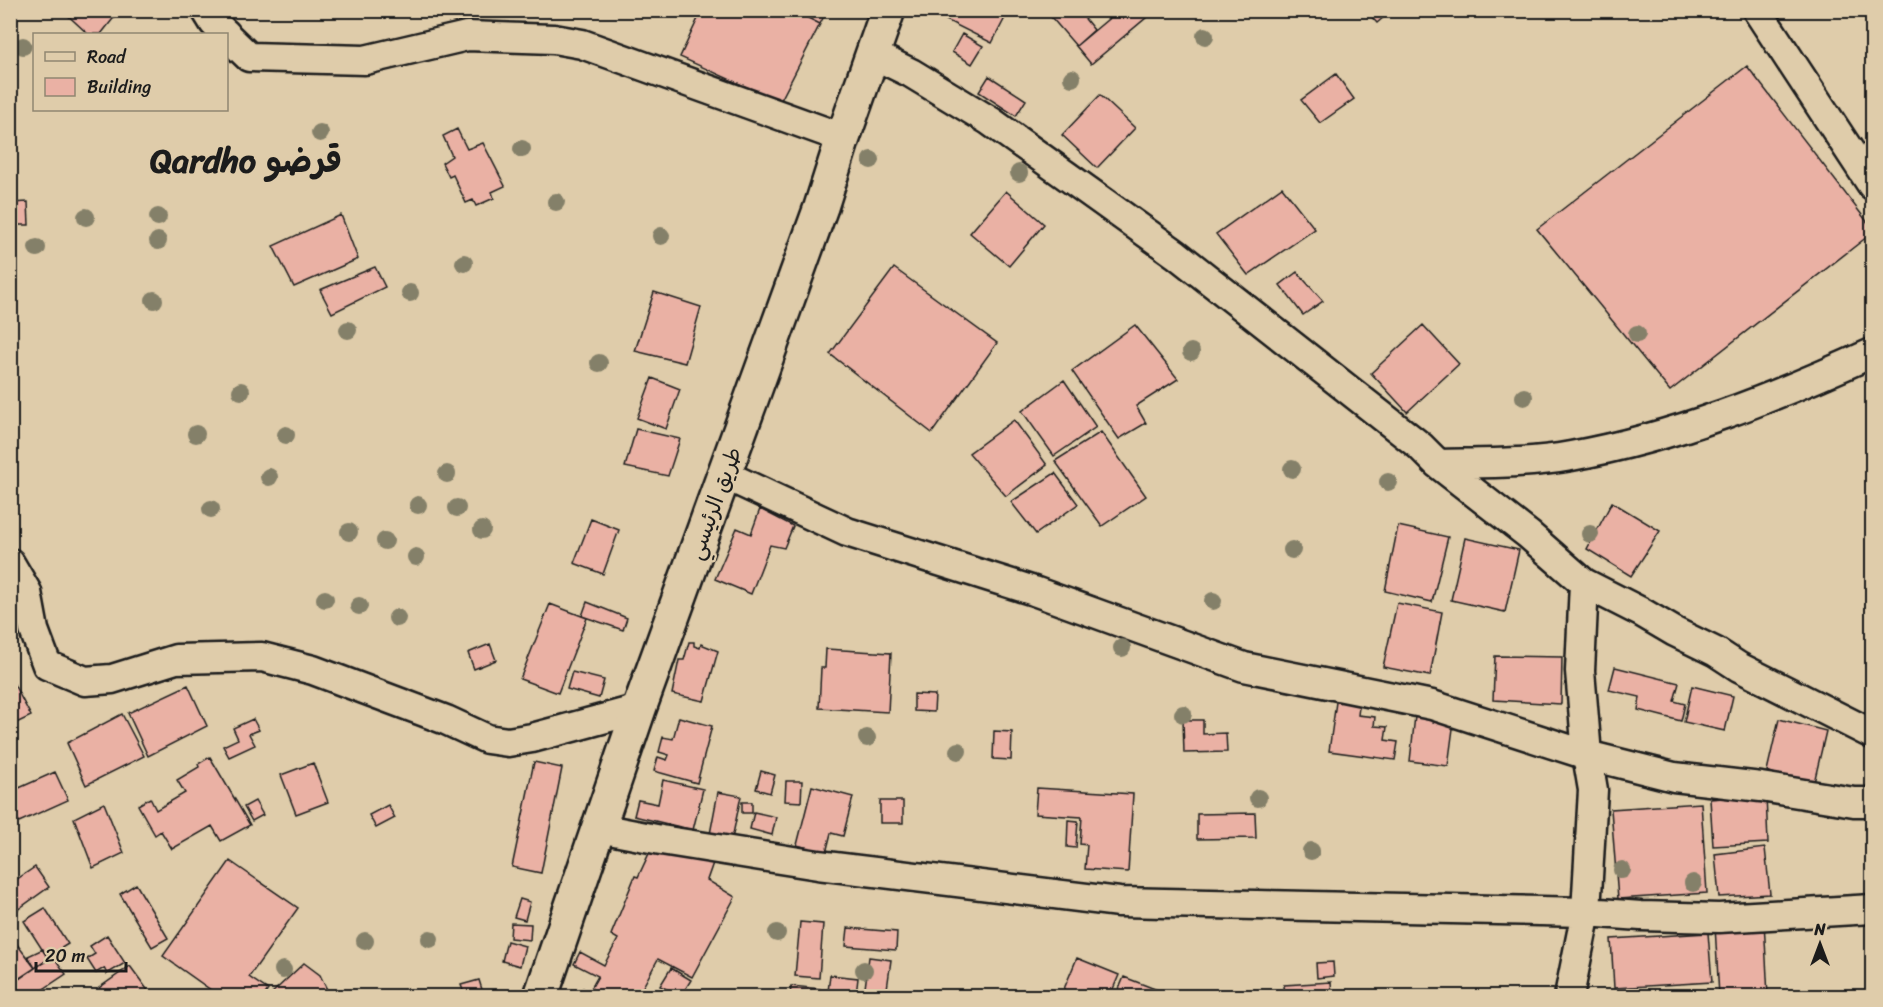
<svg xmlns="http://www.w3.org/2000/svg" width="1883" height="1007" font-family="Sriracha,'Playpen Sans Arabic',sans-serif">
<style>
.building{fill:#eab1a4;stroke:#1c1c1c;stroke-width:1.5}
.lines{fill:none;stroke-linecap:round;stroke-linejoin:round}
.street-casing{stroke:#1c1c1c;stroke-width:33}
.primary-casing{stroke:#1c1c1c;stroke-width:38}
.street{stroke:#dfccaa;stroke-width:28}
.primary{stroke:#dfccaa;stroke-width:33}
.tree{fill:#848069}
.labels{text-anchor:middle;stroke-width:4.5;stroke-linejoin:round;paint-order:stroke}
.street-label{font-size:22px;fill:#1c1c1c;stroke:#dfccaa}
.town-label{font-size:34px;font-weight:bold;fill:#1c1c1c;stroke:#dfccaa}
</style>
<rect width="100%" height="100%" fill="#dfccaa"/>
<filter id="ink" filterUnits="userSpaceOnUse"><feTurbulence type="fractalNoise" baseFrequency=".0167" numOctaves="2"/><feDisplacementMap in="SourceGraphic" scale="12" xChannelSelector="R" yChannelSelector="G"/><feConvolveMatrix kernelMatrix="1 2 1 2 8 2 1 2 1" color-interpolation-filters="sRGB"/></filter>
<g filter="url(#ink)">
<!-- building -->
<path class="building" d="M62,10H120L101,34H88Z
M702,10H792L820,24L780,102L680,57Z
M792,10H827L820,24Z
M936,10H1009L992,43L934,14Z
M1045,10H1078L1094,30L1076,46Z
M1119,10H1142L1147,17L1091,64L1076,46Z
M1365,10H1392L1377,23Z
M962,34L983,46L972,64L952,52Z
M1747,66L1872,228V233L1670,391L1537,229Z
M1336,74L1354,99L1320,123L1301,100Z
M989,76L1026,100L1016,116L979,92Z
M1100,95L1135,128L1097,168L1062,135Z
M457,129L467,149L483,143L505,186L492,192L494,198L476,206L473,200L466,203L453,175L449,177L442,163L452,156L443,136Z
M1282,187L1315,229L1248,275L1216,234Z
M1006,191L1044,224L1009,266L970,233Z
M28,202L29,225H10V203Z
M341,215L358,259L294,287L273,246Z
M375,267L385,287L332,313L320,290Z
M894,268L997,343L932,433L830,354Z
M1297,272L1323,301L1303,315L1280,285Z
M654,292L701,307L685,363L635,351Z
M1135,325L1178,379L1136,406L1146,423L1119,439L1072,371Z
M1423,325L1459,364L1407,412L1371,373Z
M652,378L680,389L666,429L637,418Z
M1064,380L1096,427L1054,456L1022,411Z
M1014,420L1047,465L1006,496L969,453Z
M636,429L680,439L668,476L625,467Z
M1101,432L1146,496L1102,526L1055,461Z
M1055,473L1078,504L1036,534L1011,502Z
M1612,502L1660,531L1631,576L1587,549Z
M760,509L793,526L784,548L770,545L751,594L715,579L737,528L751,534Z
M591,519L619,530L603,574L574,563Z
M1398,526L1448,537L1432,602L1385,591Z
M1465,538L1519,550L1505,612L1451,600Z
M587,602L627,618L623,630L582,616Z
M1397,603L1442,612L1430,676L1383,667Z
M550,604L587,618L558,693L520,679Z
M689,642H694V646L700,648L701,644L718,651L704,701L672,694L679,660H684Z
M490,644L496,660L474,669L468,653Z
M826,649L891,653L888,712L819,708L821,668H825Z
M1495,656L1562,657L1561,704L1493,700Z
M1615,667L1679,683L1674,701L1685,704L1681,721L1638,710L1640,697L1609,690Z
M572,672L604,680L599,698L567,689Z
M10,677L31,716L10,726Z
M188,685L207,726L148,756L128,713Z
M1692,686L1733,696L1725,731L1684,722Z
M914,694L935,695L934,712L914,711Z
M1337,695L1360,698L1358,715L1375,717L1374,726L1387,727L1385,740L1398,742L1395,760L1329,751Z
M122,714L144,756L86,785L67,743Z
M1415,716L1454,721L1448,766L1410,761Z
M679,717L712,726L697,783L654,771L658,757L667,760L669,755L659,752L663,737L673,739Z
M253,719L259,730L249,734L255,745L229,757L223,746L238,739L233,728Z
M1779,719L1826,731L1813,787L1767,771Z
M1183,720H1203V734L1226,733L1227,752L1184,753Z
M994,731L1012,732L1011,760L993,759Z
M210,757L250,825L221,841L212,826L172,849L161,831L155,835L138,805L150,798L156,810L185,793L177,780L199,767L198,764Z
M534,762L562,768L541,873L512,867Z
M313,763L328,802L296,814L281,775Z
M761,771L775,775L770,793L756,789Z
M55,772L68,800L19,822L10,804V792Z
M663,780L703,789L693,830L634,816L638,800L658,804Z
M786,781H802L801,802L785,801Z
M812,786L853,797L843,836L831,833L826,853L797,845Z
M1037,788L1133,794L1128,872L1085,869L1087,845L1080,844L1082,817L1035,814Z
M718,792L741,796L732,839L710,834Z
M1766,795L1768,843L1713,846L1710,799Z
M255,801L263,815L252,821L244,807Z
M880,801H903V823H880Z
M742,802H752V813H742Z
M104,803L124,853L93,868L74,818Z
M1701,803L1707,893L1618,899L1611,809Z
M388,805L395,818L376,828L369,815Z
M754,812L776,817L772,835L750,829Z
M1255,813L1256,838L1197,839V814Z
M1068,820L1078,821L1076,848L1067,847Z
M653,845L713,863L707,880L735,897L692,977L658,959L638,996H578L583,988L589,992L598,976L574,964L580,952L604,965L618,939L611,935L635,876L638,877Z
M1765,848L1770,894L1719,897L1715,854Z
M230,861L298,908L249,977L268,990L264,996H213L215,993L163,956Z
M35,867L49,887L10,915V884Z
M136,884L168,938L152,947L120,894Z
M520,899L530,902L525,920L514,917Z
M45,908L68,944L47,957L24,921Z
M1764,921L1768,996H1719L1715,926Z
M800,922L823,924L819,978L795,976Z
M511,923L531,924L530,940L510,938Z
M848,928L897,932L896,950L846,946Z
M1708,933L1712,982L1614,988L1611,939Z
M10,935L35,968L10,985Z
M107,935L125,963L107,974L104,968L96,973L87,959L95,954L90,946Z
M507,941L525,946L520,966L502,961Z
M43,949L48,960L35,968L28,956Z
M53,956L66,974L33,996H20L12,983Z
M869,957L891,960L886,996H864Z
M1077,958L1119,975L1110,996H1061Z
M1333,962L1334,976L1317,978L1316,963Z
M304,963L320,975L330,996H269Z
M130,966L152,996H106L99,988Z
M671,968L691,980L681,996L660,986Z
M830,975L858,978L856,995L828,992Z
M1124,977L1173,996H1116Z
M479,980L484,996H465L461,985Z
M1331,982L1332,996H1285L1284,985Z
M791,986L820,989V996H790Z
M1871,991L1872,996H1850Z"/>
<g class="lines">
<!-- street casing -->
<g class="street-casing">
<path id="street" d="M206,10L214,23L226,34
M1757,10L1872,185
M226,35L249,57L365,60L467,36L554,39L582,44L843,138
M872,54L911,73L990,121L1176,254L1420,446L1438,464L1529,535L1584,583L1641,612L1675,632L1716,652L1739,667L1872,734
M1438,464C1482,463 1528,464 1571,456C1676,437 1775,397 1872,353
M725,475L847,532L1034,591L1244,667L1432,705L1587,755L1674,777L1761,787L1854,802H1872
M10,563L27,592L34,630L47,665L85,681L112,679L176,659L262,657L313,670L446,720L487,739L508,742L532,738L639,709
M599,828L661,840L818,865L1119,902L1586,912L1641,916L1719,918L1872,909
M1569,996L1586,912L1593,790L1587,755L1580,671L1584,583"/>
</g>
<!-- primary casing -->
<g class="primary-casing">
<path id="primary" d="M541,996L639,709L821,207L843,138L888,10"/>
</g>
<!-- street -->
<use href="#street" class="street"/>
<!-- primary -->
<use href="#primary" class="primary"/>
</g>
<!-- trees -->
<g class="tree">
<circle cx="1205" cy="36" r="9"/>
<circle cx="23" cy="46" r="9"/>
<circle cx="1072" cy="78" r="9"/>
<circle cx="320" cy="133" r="9"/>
<circle cx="522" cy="149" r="9"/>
<circle cx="871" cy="160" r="9"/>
<circle cx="1019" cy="173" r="9"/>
<circle cx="556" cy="202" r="9"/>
<circle cx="86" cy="217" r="9"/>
<circle cx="158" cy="217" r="9"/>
<circle cx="661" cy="236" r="9"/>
<circle cx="158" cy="241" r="9"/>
<circle cx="37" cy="248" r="9"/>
<circle cx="464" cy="263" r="9"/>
<circle cx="410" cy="293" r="9"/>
<circle cx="154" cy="300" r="9"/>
<circle cx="348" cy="330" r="9"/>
<circle cx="1637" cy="334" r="9"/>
<circle cx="1191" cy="352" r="9"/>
<circle cx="599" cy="363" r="9"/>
<circle cx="241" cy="391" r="9"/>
<circle cx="1524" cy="397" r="9"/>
<circle cx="196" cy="434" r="9"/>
<circle cx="286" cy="435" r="9"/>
<circle cx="1292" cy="469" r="9"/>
<circle cx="447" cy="474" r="9"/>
<circle cx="269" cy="477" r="9"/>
<circle cx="1388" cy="482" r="9"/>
<circle cx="418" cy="505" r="9"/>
<circle cx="457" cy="508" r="9"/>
<circle cx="211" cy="509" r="9"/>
<circle cx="482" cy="530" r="9"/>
<circle cx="349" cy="532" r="9"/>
<circle cx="1590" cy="534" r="9"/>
<circle cx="385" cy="541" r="9"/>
<circle cx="1292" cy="550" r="9"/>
<circle cx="416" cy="557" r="9"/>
<circle cx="325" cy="599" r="9"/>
<circle cx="1213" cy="601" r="9"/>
<circle cx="359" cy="606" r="9"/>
<circle cx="397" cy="618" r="9"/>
<circle cx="1122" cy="648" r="9"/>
<circle cx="1183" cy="714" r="9"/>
<circle cx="867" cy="738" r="9"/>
<circle cx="958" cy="751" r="9"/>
<circle cx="1258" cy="798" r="9"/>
<circle cx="1311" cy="851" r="9"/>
<circle cx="1622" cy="870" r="9"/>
<circle cx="1693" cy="883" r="9"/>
<circle cx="777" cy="933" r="9"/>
<circle cx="430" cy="939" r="9"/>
<circle cx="365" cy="941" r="9"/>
<circle cx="283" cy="970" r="9"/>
<circle cx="864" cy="970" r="9"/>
</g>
</g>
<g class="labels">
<!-- street labels -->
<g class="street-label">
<text transform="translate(714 503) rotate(-70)" y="8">طريق الرئيسي</text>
</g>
<!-- town labels -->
<g class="town-label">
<text x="246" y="172">Qardho قرضو</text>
</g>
</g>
<!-- margin -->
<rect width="1883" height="1007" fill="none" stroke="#dfccaa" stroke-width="36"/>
<rect x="18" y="18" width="1847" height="971" fill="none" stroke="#1c1c1c" stroke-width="2" filter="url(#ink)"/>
<!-- legend -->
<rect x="33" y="33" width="195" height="78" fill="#dfccaa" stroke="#918671" stroke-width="1.5"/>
<rect x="45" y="52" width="30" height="9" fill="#dfccaa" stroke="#918671" stroke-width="1.5"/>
<text x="87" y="63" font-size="18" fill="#1c1c1c">Road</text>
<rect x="45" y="78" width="30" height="18" fill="#eab1a4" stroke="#918671" stroke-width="1.5"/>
<text x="87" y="93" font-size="18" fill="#1c1c1c">Building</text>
<!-- north arrow -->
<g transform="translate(1820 944)" stroke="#dfccaa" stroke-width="4.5" paint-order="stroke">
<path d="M0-4.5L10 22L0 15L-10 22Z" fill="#1c1c1c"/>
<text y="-9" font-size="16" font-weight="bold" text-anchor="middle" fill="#1c1c1c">N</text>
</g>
<!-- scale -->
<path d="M36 962v9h90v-9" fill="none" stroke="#1c1c1c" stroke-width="3"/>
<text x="45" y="962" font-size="18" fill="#1c1c1c" stroke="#dfccaa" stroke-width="4.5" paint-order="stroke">20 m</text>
</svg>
